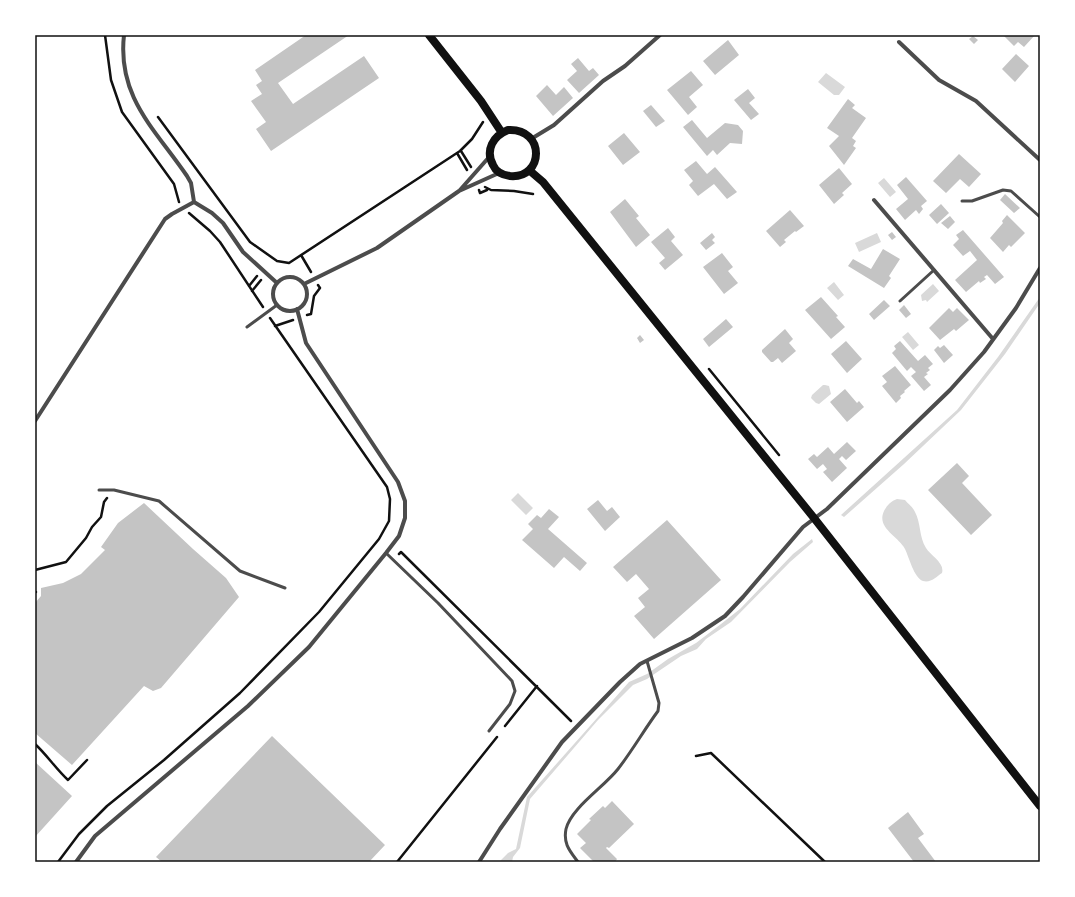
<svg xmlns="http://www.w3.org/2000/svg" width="1075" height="897" font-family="'Archivo Narrow',sans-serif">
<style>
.water{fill:#d9d9d9}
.building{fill:#c4c4c4}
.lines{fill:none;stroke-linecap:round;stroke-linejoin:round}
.path{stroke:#111;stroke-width:2.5}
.service{stroke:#4c4c4c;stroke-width:3}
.minor{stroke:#4c4c4c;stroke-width:4}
.secondary{stroke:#111;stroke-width:8}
.neatline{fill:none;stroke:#111;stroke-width:1.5}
</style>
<rect width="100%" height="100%" fill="#fff"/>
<!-- water -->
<path class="water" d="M826,73L845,87L839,95H834L818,82Z
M884,178L896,192L890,197L878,183Z
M877,233L881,242L859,252L855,243Z
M834,282L844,295L838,300L827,288Z
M933,284L939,291L927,302L926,300L922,301L921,295Z
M1040,297V303L1005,354L961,410L904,464L844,517L841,515L957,410L998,357Z
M908,332L919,345L913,350L902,337Z
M823,385H825L829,386L831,394L819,404L816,403L811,398L812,395Z
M518,493L533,508L526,515L511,500Z
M897,499L905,500C908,504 913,507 915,512C921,523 919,537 926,548C931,556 945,563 942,573C936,577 931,583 923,581C914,578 909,557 905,549C898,536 876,528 884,511C887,505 891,501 897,499Z
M812,539L813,542L790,562L731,622L706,639L697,649L681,656L647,679L633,685L598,720L530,799L520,848L513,857L512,862H499L508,853L516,849L527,797L629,682L647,674L668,659L696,643L721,624L740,609L793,554Z"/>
<!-- building -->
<path class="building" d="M306,35H349L278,83L293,104L364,56L379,78L271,151L256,129L266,122L251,101L262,94L256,85L262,81L255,70Z
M1005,35H1035L1024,47L1018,42L1014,46L1004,36Z
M973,36L978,40L974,44L969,39Z
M728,40L739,55L715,75L703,61Z
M1016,54L1029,66L1015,82L1002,69Z
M578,58L589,71L593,68L599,75L579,93L567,80L577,71L571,64Z
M691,71L703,85L689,97L697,107L688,115L667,90Z
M547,85L556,95L564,87L573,98L553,116L536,96Z
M748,89L755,98L749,103L759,114L751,120L734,100Z
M848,99L855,105L852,108L866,118L852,138L856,141L853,146L856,148L844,165L829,146L839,136L827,128Z
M651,105L665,121L656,127L643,111Z
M692,120L707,138L725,123L738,125L743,131L742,144L730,143L717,155L713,150L707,156L683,127Z
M624,133L640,152L623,165L608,146Z
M959,154L981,174L969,187L960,179L946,193L933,181Z
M696,161L707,174L715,167L737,192L727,199L714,184L698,196L689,185L693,181L684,170Z
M839,168L852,184L842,193L844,195L834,204L819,185Z
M906,177L927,201L921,206L923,209L919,214L916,210L905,220L896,209L908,199L897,185Z
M1005,194L1020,208L1014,213L1000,200Z
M625,199L639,216L636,218L650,235L636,247L610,212Z
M941,204L949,213L937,224L929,215Z
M790,210L804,226L796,232L795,231L784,240L786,242L780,247L766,231Z
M1007,215L1025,233L1011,247L1009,245L1003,252L990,238L1003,223L1002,221Z
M950,216L955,222L948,229L941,223Z
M668,228L675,237L671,241L683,255L665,270L659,263L665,258L651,242Z
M963,230L1004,277L995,284L987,275L984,277L986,279L980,283L979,281L966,292L955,280L977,260L970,251L963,256L953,245L959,239L956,235Z
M892,232L896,237L892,240L888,235Z
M712,233L715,237L712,240L715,243L706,250L700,243Z
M883,249L900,259L889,276L891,278L884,288L848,266L853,259L871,269Z
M722,253L733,267L728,271L738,283L724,294L703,267Z
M821,297L838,316L836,317L845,327L831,339L805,310Z
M884,300L890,306L874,320L869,314Z
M904,305L911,314L906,318L899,310Z
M949,308L953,312L957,308L969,320L956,331L954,329L940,340L929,328Z
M726,319L733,327L709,347L703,339Z
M785,329L793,339L789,343L796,351L782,363L778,358L773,362H771L762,352V350Z
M640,335L644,340L640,343L637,338Z
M846,341L862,359L847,373L831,354Z
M900,341L918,361L925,355L933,364L928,368L930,370L926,373L928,374L924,377L931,385L924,391L911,376L916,372L911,367L907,371L892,353L896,349L894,346Z
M944,345L953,355L944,363L934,350L938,346L940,348Z
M895,366L911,385L904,391L905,392L900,396L901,398L896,403L882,386L887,382L882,376Z
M845,389L857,403L859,401L864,407L847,422L830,402Z
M847,442L856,451L846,460L842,456L839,459L847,468L832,482L823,472L827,469L823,464L817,469L808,459L814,454L817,457L828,447L834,454Z
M957,463L969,476L962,483L992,515L971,535L928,490Z
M598,500L607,511L612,507L620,517L605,531L587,509Z
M144,503L193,549L226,578L239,597L161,688L153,691L144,686L72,765L35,733V603L41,596V588L63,583L81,574L105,550L101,547L118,523Z
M549,509L559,517L548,529L587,563L580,571L564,557L554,568L522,540L533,529L528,524L537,515L541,518Z
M667,520L721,580L654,639L634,616L645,607L638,598L649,589L636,574L627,582L613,567Z
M272,736L385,845L369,862H162L156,857Z
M35,762L72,796L35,837Z
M612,801L634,824L609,848L607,847L606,848L617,859L615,862H594L580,848L586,843L577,834L591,820L589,819L603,806L605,808Z
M908,812L924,834L918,838L936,862H914L888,828Z"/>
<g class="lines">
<!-- path -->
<path class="path" d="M105,35L111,80L122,112L174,184L179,202
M158,117L250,242L277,261L289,263L460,151L472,139L483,122
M461,151L471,167
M457,153L467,170
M485,187L491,190L514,191L533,194
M479,190L480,193L487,190
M189,213L210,231L220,242L263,307
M301,255L311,272
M249,286L257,276
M252,291L261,280
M307,315L311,314L314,296L320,288L318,285
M275,326L293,320
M709,369L779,455
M399,554L401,552L571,721
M35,570L66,562L86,538L92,527L101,517L104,502L107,498
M35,592H36
M505,726L537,686
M35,744C47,755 56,769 68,780L87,760
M696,756L711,753L825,862
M58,862L79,834L107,806L164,760L240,693L319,612L379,539L389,521L390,499L387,487L270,318
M397,862L497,737"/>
<!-- service -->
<path class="service" d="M962,201H972L1003,190L1011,191L1040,217
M900,301L934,270
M247,327L277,305
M99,490H114L159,501L240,571L285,588
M386,553L438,603L512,681L515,691L510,704L489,731
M578,862C570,851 563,844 566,829C571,808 604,787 618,769C632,751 644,730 658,711L659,703L647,661"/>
<!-- minor -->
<path class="minor" d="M124,35C117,97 155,129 187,176L191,183L194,202
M899,42L939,80L976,101L1040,160
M531,139L554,125L603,81L625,66L660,35
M460,190L490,156
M874,200L993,339
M194,202L212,213L223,223L243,252L277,283
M273 294a17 17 0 1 1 34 0a17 17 0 1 1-34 0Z
M304,284L377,248L459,191L499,173
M35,421L165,219L172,214L194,202
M76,862L95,836L248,706L309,647L386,553L399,536L405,518V501L398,482L306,343L297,309
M479,862L500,829L562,742L620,682L640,664L692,638L725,616L743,597L803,527L827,509L950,390L984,352L1016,308L1040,268"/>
<!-- secondary -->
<path class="secondary" d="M429,35L481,101L502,133
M508,130C546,128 544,179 510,176C502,175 496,172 493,165C485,150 493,136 508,130Z
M529,170L543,182L814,518L1040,806"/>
</g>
<!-- border -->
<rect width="1075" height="897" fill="none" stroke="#ffffff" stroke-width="72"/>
<rect x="36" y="36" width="1003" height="825" class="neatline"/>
</svg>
